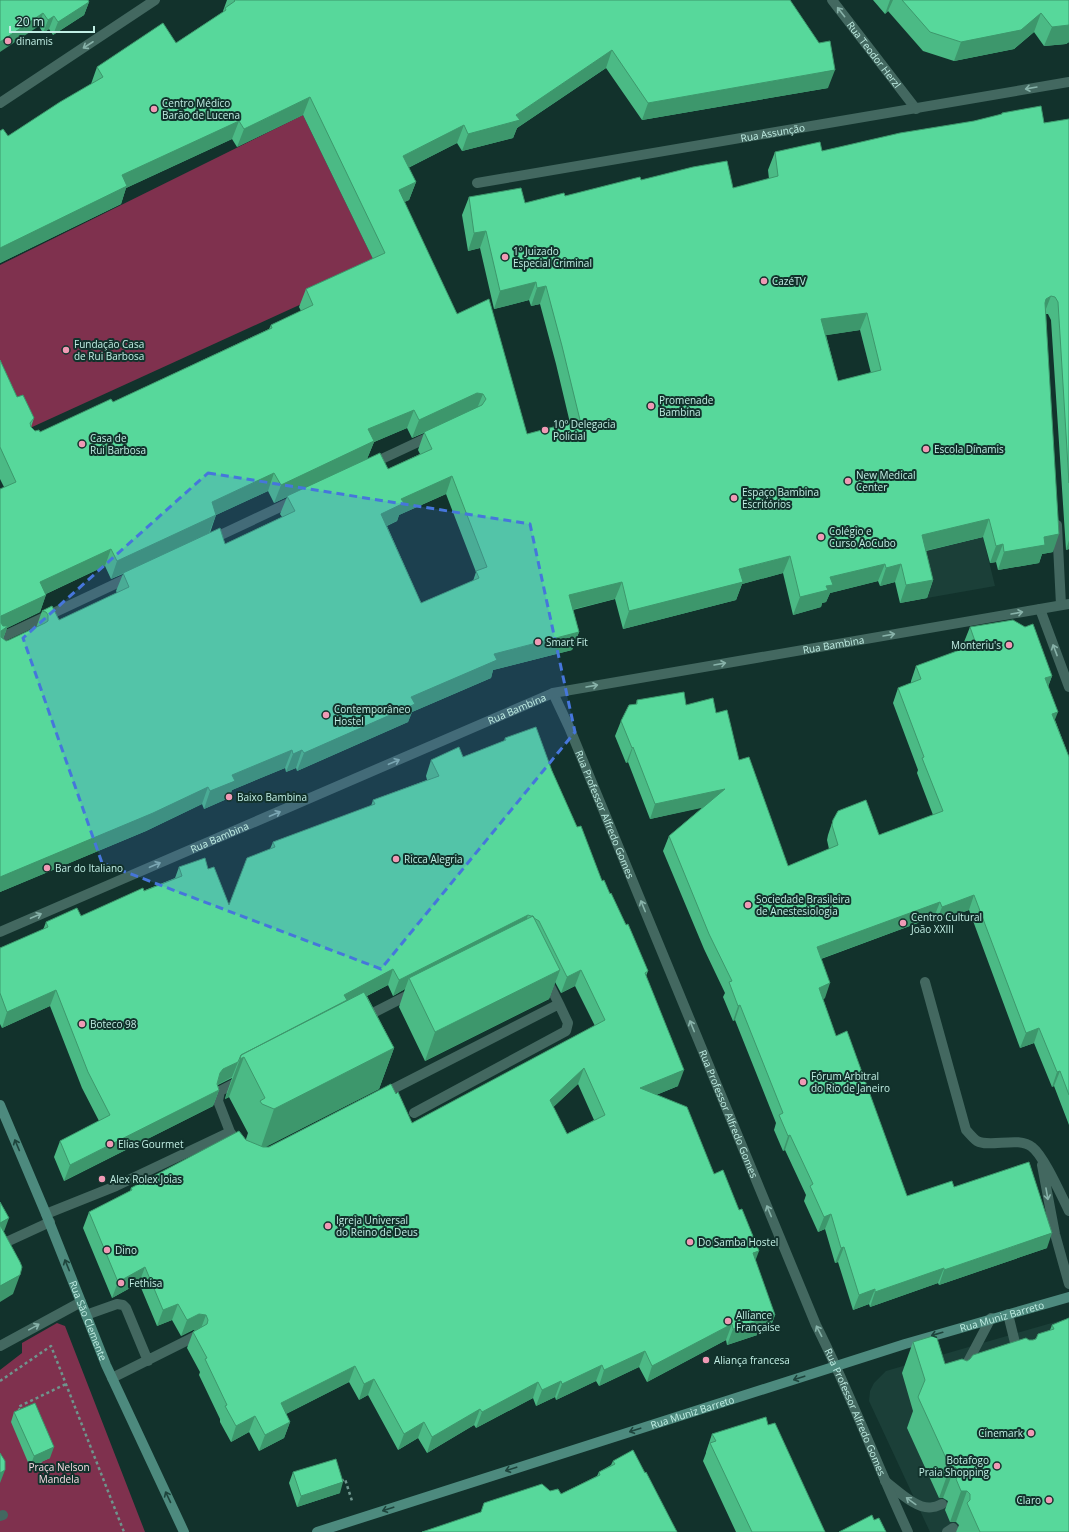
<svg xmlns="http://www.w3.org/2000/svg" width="1069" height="1532" font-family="'Open Sans',sans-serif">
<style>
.built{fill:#1b3f38}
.green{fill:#7f314e}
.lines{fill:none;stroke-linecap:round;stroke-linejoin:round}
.path{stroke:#6e958d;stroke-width:2.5;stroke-dasharray:3 3;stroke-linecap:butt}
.service{stroke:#436860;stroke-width:10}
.minor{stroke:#436860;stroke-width:10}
.secondary{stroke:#4d8a7e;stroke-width:10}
.wall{fill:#4bba85;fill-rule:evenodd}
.shaded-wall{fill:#3d976c}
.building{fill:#57d89b;stroke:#3d976c;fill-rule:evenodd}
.oneway{stroke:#88b2a9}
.oneway2{stroke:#1e443c}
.marked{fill:#4676db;fill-opacity:0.2;stroke:#4676db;stroke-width:3;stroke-dasharray:8 5;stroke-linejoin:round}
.poi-dot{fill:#f09ab5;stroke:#12322c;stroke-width:1.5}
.labels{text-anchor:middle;stroke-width:4;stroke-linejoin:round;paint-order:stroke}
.poi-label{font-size:10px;fill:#c1eee4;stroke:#12322c;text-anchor:start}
.street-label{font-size:10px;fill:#c1eee4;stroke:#12322c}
.park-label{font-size:10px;fill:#f9dbe3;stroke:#12322c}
</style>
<rect width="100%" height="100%" fill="#12322c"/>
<!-- built -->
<path class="built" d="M860,330L970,484L995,586L927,598Z
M1069,1318V1532H930L869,1401L870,1391L874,1383L886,1371Z"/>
<!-- green -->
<path class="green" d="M303,115L378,269L30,428L0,382V265Z
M57,1323L65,1326L145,1532H0V1370L22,1353V1343Z"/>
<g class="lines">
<!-- path -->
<path class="path" d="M0,1381L51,1346L124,1532
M20,1411L18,1407L66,1384
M40,1460L51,1486
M341,1481L345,1479L352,1501"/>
<!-- service -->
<path class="service" d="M522,937L527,940L559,1004L260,1157L243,1150L230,1132L218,1101L220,1091Z
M925,982L966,1130C969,1133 973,1138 977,1141C990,1148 1019,1136 1032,1147C1044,1156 1061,1195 1069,1211
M414,1113L566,1031L568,1023L559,1004
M1042,1165L1055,1234L1069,1284
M46,1214L116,1186L230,1132
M0,1245L50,1222
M1008,1314L1018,1355
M86,1315L117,1304L123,1305L126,1308L148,1361
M963,1371L991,1318
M112,1378L196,1336
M885,1481C897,1490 918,1511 933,1507C936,1507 939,1505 942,1504
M0,1516L3,1515
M947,1532L953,1528"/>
<!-- minor -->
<g class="minor">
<path id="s1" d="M832,0L916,109"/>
<path d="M0,103L155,0"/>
<path id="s2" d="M477,183L1069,82"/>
<path d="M371,464L433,435"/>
<path d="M1057,525L1061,605"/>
<path d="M210,540L295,500"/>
<path d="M1040,609L1069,687"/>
<path d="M0,638L130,577"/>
<path id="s3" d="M553,693L569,727L816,1325C850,1392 876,1463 908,1532"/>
<path id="s4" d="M0,932L553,693L1069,604"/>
<path d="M0,1346L81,1302"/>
</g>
<!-- secondary -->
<g class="secondary">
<path id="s5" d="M0,1105L46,1214L106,1365L184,1532"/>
<path id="s6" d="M317,1532L905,1344L1069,1297"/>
</g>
</g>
<!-- wall -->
<path class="wall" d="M0,0L89,2L84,15L53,35L49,29L43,33L39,26Z
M227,0H790L828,88L642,120L606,68L517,128L513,138L462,151L457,143L408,168L416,182L409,200L404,202L457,314L527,434L570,423L556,364L540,304L531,306L529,300L494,309L480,248L468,251L462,215L469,197L525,203L565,196L641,180L733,188L769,179L768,170L775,152L822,151L974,121L1001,115L1002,113L1044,123L1069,119V549L1066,550L1051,320L1048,314H1046L1053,552L1042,554L1039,563L998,570L996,562L990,563L983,537L926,551L933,580L927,598L900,603L895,582L880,586L878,581L830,593L826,602L822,603L821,607L793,615L783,573L742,584L736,600L623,629L615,599L573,610L579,632L572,650L493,670L491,678L412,712L408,722L297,771L296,768L286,772L285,768L232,790L229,798L204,809L202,804L146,831L0,892L4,487L0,479V360L17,397L34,418L31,427L35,431L40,432L113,402L269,329L271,325L301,311L299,307L306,289L373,259L303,115L237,147L232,139L126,188L121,204L0,263V131L8,136L91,84L97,67L176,43L223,12V11ZM860,330L871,373L838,381L826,335ZM407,428L412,438L424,433L418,450L420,454L388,469L367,459L374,442ZM268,491L274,503L287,497L280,514L282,517L225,544L210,533L216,515ZM446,494L476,572L473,581L421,603L387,526L397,521L399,515ZM105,566L111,579L123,574L116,591L117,593L59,620L52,606L42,611L36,628L9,640L6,641L3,639L7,628L40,612L46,594Z
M873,0H1069V42L1066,44L1044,46L1034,32L1014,49L954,61L923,51L888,11L885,14Z
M970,627L1052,676L1048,687L1055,720L1069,757V1125L1054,1086L1052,1087L1034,1043L1020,1048L969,910L936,922L934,917L821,959L825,998L823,999L836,1036L907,1196L954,1187L1047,1248L939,1285L938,1283L870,1307L869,1304L853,1310L838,1262L835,1263L825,1229L818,1232L804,1201L806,1195L785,1150L783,1151L774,1130L776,1123L735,1020L733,1021L723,997L725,993L704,949L663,851L669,836L703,807L650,819L628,762L626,763L615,736L621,721L636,704L637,700L686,705L716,713L788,866L829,849L827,840L828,835L833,820L879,835L933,815L917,773L918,770L893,703L898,688L911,683V681L916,666L967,648L964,642Z
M505,738L552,771L577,827L602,881L610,894L626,925L648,971L646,976L678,1086L656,1095L714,1174L755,1261L775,1315L769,1331L727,1345L726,1340L647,1382L639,1367L599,1386L596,1381L556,1400L555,1397L536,1406L533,1398L476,1428L474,1425L427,1453L418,1438L398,1450L368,1395L359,1400L349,1382L286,1414L290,1422L284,1438L259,1451L249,1432L231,1442L220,1422V1419L199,1375L200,1372L187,1348L193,1332L195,1330H193L181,1336L172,1320L157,1326L139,1283L112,1298L83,1228L89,1212L130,1191L131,1188L246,1139L248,1133L229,1097L225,1099L226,1095L232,1078L218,1085L219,1090L213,1106L64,1181L54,1157L60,1141L99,1121L82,1088L50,1006L2,1028L0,1024V948L43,930L46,922L81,916L175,878L179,867L208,869L229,905L270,849L273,842L371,806L373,800L427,780L426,776L431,760L463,757L504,741ZM555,982L561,993L575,986L595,1026L412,1123L396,1094L269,1147H265L379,1089L394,1048L367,996L388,985L393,996L405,989L399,1007L425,1061L549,999ZM578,1084L594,1120L567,1134L553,1107Z
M1069,1318V1532H956L959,1525L956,1522H950L945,1510L948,1501L943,1498H939L907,1428L913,1411L902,1373L913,1342L945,1364L967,1361L1029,1340H1033L1050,1330L1052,1325Z
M14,1412L50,1458L30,1467L11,1422Z
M768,1425L825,1532H736L703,1461L706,1453V1452L712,1434Z
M613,1461L645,1473L677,1532L550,1491L561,1494L597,1476L599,1472L611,1465Z
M293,1472L340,1493L297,1507L289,1483Z"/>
<!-- shaded-wall -->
<path class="shaded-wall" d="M890,0H893L888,11L885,14Z
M89,2L84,15L53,35L58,22Z
M43,13L39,26L0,52V42Z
M1041,13L1034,32L1014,49L954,61L961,42Z
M54,16L49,29L43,33L48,20Z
M1069,25V42L1066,44L1044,46L1052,27Z
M612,50L606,68L517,128L513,138L462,151L468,134L516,115Z
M835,70L828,88L642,120L648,103Z
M310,97L303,115L237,147L244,129Z
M239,121L232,139L126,188L121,204L0,263V248L122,175Z
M464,125L457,143L396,174L403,156Z
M416,182L409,200L392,208L399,190Z
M486,231L480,248L468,251L474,233Z
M536,282L529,300L494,309L500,291Z
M546,286L540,304L531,306L537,288Z
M1051,296L1044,314L1039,317L1046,299Z
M867,313L860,330L815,337L821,319Z
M477,393L483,394L476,411H471L412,438L419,420Z
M414,410L407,428L374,442L367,459L274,503L281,485L368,429Z
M274,473L268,491L205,520L212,502Z
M452,476L446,494L399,515L397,521L375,531L381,514L401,499Z
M216,515L209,533L111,579L117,561Z
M989,519L983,537L916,553L922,535Z
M1059,534L1053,552L1042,554L1039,563L998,570L1004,552L1044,537Z
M1069,540V549L1066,550Z
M1003,544L996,562L990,563L996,546Z
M111,549L105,566L33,600L40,582Z
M790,556L783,573L742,584L736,600L623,629L629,611L739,569Z
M885,564L878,581L830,593L826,602L822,603L821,607L793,615L800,597L830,577Z
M901,564L895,582L880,586L886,568Z
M933,580L927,598L900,603L906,585Z
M622,582L615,599L562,612L569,595Z
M46,595L40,612L7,628L1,644L0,632L1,616Z
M579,632L572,650L493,670L491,678L412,712L408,722L297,771L304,753L494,654Z
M1052,676L1046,691L1045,678Z
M1058,712L1052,727V714Z
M633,747L628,762L626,763L632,748Z
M292,750L285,768L232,790L229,798L204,809L210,791L232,775Z
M302,750L296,768L286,772L293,754Z
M208,787L202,804L146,831L0,892V877Z
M725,789L720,804L650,819L655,804Z
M974,895L969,910L936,922L942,907Z
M940,902L934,917L812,962L817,947Z
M528,915L523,931L409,978L405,989L393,996L399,980Z
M393,969L388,985L349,1005L344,995Z
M560,970L549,999L425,1061L435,1032Z
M581,970L575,986L561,993L567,977Z
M830,983L825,998L814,1003L819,988Z
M56,990L50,1006L2,1028L7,1012Z
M740,1005L735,1020L733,1021L738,1006Z
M1039,1028L1034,1043L1020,1048L1026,1033Z
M394,1048L379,1089L260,1150L274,1109Z
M244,1057L229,1097L225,1099L240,1059Z
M238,1062L232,1077L217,1085L220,1073L223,1069Z
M584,1068L578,1084L544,1116L550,1100Z
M684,1070L678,1086L634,1104L640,1088Z
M1060,1071L1054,1086L1052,1087L1057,1072Z
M219,1090L213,1106L64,1181L70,1165Z
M790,1135L785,1150L783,1151L788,1136Z
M831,1214L825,1229L818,1232L824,1217Z
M9,1218L2,1237L0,1238V1223Z
M1052,1233L1047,1248L939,1285L944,1270Z
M844,1247L838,1262L835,1263L841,1248Z
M759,1251L753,1267V1253Z
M145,1267L139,1283L112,1298L118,1282Z
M944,1268L938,1283L870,1307L875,1292Z
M20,1275L13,1294L0,1302V1286Z
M875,1289L869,1304L853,1310L859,1295Z
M178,1304L172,1320L157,1326L163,1310Z
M199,1314L206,1315L200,1331L193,1330L181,1336L187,1320Z
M775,1315L769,1331L727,1345L733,1329Z
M732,1324L726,1340L647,1382L652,1366Z
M645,1351L639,1367L599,1386L604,1370Z
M602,1365L596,1381L556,1400L562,1384Z
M355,1366L349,1382L276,1419L281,1403Z
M374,1379L368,1395L359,1400L364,1384Z
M561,1381L555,1397L536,1406L542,1390Z
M538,1382L533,1398L476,1428L482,1412Z
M480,1409L474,1425L427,1453L432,1437Z
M255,1416L249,1432L231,1442L236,1426Z
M290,1422L284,1438L259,1451L265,1435Z
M424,1422L418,1438L398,1450L404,1434Z
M54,1447L50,1458L30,1467L34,1456Z
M950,1467H955L943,1498H939Z
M5,1470L0,1483V1473Z
M343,1482L340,1493L297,1507L301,1496Z
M961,1491H967L956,1522H950Z"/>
<!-- building -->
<path class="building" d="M0,0H88L89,2L58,22L54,16L48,20L43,13L0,42Z
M234,0H790L819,43L830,41L835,70L648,103L612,50L516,115L520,120L468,134L464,125L403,156L416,182L399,190L457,314L489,299L527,434L580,420L562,346L546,286L537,288L536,282L500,291L486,231L474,233L469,197L521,188L525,203L564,193L565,196L640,177L641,180L693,167L727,161L733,188L778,176L775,152L820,142L822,151L900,133L974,121L1002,114V113L1041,106L1044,123L1069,119V483L1058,302L1055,297L1051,296L1046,299L1045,303L1059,534L1044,537L1045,545L1004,552L1003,544L996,546L989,519L922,535L933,580L906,585L901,564L886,568L885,564L830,577L833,585L826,586L828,590L800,597L790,556L739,569L743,582L629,611L622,582L569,595L579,632L494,654L497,660L411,697L415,704L304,753L302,750L293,754L292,750L232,775L235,781L210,791L208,787L153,813L0,877V489L16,482L0,447V360L17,397L23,395L34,418L30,423L31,427L35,431L39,430L40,432L111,399L113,402L272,328L271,325L313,305L306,289L385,253L310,97L244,129L239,121L122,175L127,186L0,248V131L3,129L8,136L60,102L103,77L97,67L163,23L176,43L226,10L225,8L235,1ZM867,313L881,370L838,381L821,319ZM477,393L483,394L486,399L482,405L424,432L432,449L388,469L380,453L287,496L295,511L225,544L220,528L123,573L129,587L59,620L52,606L42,611L46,612L48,615V621L45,623L9,640L6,641L1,637V631L8,626H3L1,623V616L46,595L40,582L111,549L117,561L216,515L212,502L274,473L281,485L374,441L368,429L414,410L419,420ZM452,476L487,567L476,571L479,578L421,603L381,514L404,503L401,499Z
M902,0H1069V25L1052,27L1041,13L1021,30L961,42L930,32Z
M1013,620L1025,627L1033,624L1052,676L1045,678L1058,712L1052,714L1069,757V1095L1060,1071L1057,1072L1039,1028L1026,1033L974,895L942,907L940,902L817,947L830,983L819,988L836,1036L847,1031L907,1196L952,1181L954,1187L1029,1162L1052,1233L944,1270V1268L875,1292V1289L859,1295L844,1247L841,1248L831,1214L824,1217L810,1186L813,1184L790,1135L788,1136L779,1115L783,1113L740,1005L738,1006L729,982L732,981L709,934L669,836L725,789L655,804L633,747L632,748L621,721L629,705L637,704V700L684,692L686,705L713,698L716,713L727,710L739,760L749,757L788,866L838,845L832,825L833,820L838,811L866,800L879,835L943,811L922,758L924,757L898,688L921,679L916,666L976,644L970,627Z
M536,727L552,771L577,827L581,826L602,881L604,880L610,894L611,893L626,925L628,924L648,971L645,973L684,1070L640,1088L687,1107L714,1174L723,1170L739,1210L742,1209L759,1251L753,1253L775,1315L733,1329L732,1324L652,1366L645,1351L604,1370L602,1365L562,1384L561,1381L542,1390L538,1382L482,1412L480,1409L432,1437L424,1422L404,1434L374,1379L364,1384L355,1366L281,1403L290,1422L265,1435L255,1416L236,1426L225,1406L227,1405L205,1359L207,1358L193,1332L207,1324L208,1320L206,1315L199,1314L187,1320L178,1304L163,1310L145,1267L118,1282L89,1212L132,1190L131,1188L239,1131L246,1140L263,1147H269L391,1084L396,1094L398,1092L412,1123L605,1020L581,970L567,977L539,921L534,918L533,916H531L528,915L399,980L393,969L344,995L347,1000L241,1055L238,1062L223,1069L220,1073L217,1084L219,1090L70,1165L60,1141L110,1115L88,1072L56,990L7,1012L0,993V948L48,927L46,922L77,908L81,916L143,888L144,891L182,876L179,867L205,858L208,869L214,867L229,905L247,858L275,847L273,842L375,804L373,800L439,776L431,760L459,747L463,757L506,740L505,738ZM584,1068L605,1115L567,1134L550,1100Z
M533,916L560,970L435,1032L409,978Z
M364,992L394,1048L274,1109L262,1104L260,1101L265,1098L244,1057L240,1059L241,1055Z
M0,1202L9,1218L0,1223Z
M0,1225L20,1262L22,1267L20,1275L0,1286Z
M1069,1318V1532H980L967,1503L970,1500V1494L967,1491H961L956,1479L960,1475L959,1471L955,1467H950L918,1397L925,1380L913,1342L936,1335L945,1364L962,1359L967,1361L970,1359L973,1355L1026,1338L1029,1340H1033L1036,1339L1038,1334L1054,1329L1052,1325Z
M35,1403L54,1447L34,1456L14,1412Z
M766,1417L768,1425L775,1423L825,1532H752L710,1443L716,1441L712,1434Z
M633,1450L645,1473L646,1472L677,1532H422L481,1512L484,1503L542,1484L550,1491L558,1489L561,1494L600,1475L599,1472L615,1464L613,1461Z
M0,1453L5,1461V1470L0,1473Z
M336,1459L343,1482L301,1496L293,1472Z
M872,1515L874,1520L879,1518L886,1532H839Z"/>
<!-- one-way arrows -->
<defs><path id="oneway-shaft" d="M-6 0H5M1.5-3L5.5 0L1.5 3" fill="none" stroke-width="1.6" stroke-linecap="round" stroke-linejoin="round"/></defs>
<g class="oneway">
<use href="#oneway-shaft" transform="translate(841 12) rotate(-128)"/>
<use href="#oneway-shaft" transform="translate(88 45) rotate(147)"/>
<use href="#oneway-shaft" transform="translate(1031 88) rotate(170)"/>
<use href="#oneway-shaft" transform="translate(1017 613) rotate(-10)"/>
<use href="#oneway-shaft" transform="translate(889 635) rotate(-10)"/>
<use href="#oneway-shaft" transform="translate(1055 650) rotate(-111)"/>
<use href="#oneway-shaft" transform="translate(720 664) rotate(-10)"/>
<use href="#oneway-shaft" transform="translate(592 686) rotate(-10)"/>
<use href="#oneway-shaft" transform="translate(394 762) rotate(-23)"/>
<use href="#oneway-shaft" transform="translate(275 814) rotate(-23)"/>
<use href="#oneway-shaft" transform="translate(155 865) rotate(-23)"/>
<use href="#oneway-shaft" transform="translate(643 906) rotate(-112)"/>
<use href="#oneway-shaft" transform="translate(36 916) rotate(-23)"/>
<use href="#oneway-shaft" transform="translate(692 1026) rotate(-112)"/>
<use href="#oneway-shaft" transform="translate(1047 1194) rotate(80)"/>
<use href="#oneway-shaft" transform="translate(769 1211) rotate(-112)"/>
<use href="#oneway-shaft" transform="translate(34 1327) rotate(-29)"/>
<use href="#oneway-shaft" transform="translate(819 1331) rotate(-117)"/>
<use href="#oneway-shaft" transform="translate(911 1501) rotate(-144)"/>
</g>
<g class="oneway2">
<use href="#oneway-shaft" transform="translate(17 1145) rotate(-113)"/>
<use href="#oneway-shaft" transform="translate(67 1265) rotate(-112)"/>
<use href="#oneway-shaft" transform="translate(937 1334) rotate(164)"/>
<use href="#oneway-shaft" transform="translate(799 1378) rotate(162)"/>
<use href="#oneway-shaft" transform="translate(635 1430) rotate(162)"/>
<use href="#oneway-shaft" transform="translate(511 1469) rotate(162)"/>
<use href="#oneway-shaft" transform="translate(168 1497) rotate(-115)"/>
<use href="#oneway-shaft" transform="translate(388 1509) rotate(162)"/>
</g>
<!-- marked area -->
<path class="marked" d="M208,473L530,524L575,732L381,969L102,863L23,638Z"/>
<!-- markers -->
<g class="poi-dot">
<circle cx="8" cy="41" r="4"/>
<circle cx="154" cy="109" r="4"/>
<circle cx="505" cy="257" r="4"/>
<circle cx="764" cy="281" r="4"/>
<circle cx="66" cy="350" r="4"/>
<circle cx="651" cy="406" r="4"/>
<circle cx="545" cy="430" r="4"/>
<circle cx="82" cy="444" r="4"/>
<circle cx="926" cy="449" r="4"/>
<circle cx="848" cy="481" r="4"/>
<circle cx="734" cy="498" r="4"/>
<circle cx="821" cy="537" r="4"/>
<circle cx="538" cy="642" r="4"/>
<circle cx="1009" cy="645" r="4"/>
<circle cx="326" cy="715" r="4"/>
<circle cx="229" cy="797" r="4"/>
<circle cx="396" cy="859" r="4"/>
<circle cx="47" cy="868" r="4"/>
<circle cx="748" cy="905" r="4"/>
<circle cx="903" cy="923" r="4"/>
<circle cx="82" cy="1024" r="4"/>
<circle cx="803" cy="1082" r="4"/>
<circle cx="110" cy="1144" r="4"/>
<circle cx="102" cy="1179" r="4"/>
<circle cx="328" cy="1226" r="4"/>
<circle cx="690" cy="1242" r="4"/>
<circle cx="107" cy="1250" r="4"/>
<circle cx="121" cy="1283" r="4"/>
<circle cx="728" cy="1321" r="4"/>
<circle cx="706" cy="1360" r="4"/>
<circle cx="1031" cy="1433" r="4"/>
<circle cx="997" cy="1466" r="4"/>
<circle cx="1049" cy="1500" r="4"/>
</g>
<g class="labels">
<!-- poi labels -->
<g class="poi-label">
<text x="16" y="45">dinamis</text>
<text x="162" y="107">Centro Médico<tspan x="162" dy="12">Barão de Lucena</tspan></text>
<text x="513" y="255">1º Juizado<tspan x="513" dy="12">Especial Criminal</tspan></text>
<text x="772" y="285">CazéTV</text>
<text x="74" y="348">Fundação Casa<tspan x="74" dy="12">de Rui Barbosa</tspan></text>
<text x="659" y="404">Promenade<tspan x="659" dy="12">Bambina</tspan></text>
<text x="553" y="428">10º Delegacia<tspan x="553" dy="12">Policial</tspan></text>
<text x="90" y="442">Casa de<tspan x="90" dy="12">Rui Barbosa</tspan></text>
<text x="934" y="453">Escola Dínamis</text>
<text x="856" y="479">New Medical<tspan x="856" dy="12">Center</tspan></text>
<text x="742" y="496">Espaço Bambina<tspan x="742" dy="12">Escritórios</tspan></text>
<text x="829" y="535">Colégio e<tspan x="829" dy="12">Curso AoCubo</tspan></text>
<text x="546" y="646">Smart Fit</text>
<text x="1001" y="649" text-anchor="end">Monteriu's</text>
<text x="334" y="713">Contemporâneo<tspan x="334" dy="12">Hostel</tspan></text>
<text x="237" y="801">Baixo Bambina</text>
<text x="404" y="863">Ricca Alegria</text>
<text x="55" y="872">Bar do Italiano</text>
<text x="756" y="903">Sociedade Brasileira<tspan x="756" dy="12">de Anestesiologia</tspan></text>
<text x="911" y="921">Centro Cultural<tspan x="911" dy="12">João XXIII</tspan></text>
<text x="90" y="1028">Boteco 98</text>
<text x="811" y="1080">Fórum Arbitral<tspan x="811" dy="12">do Rio de Janeiro</tspan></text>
<text x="118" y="1148">Elias Gourmet</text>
<text x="110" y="1183">Alex Rolex Joias</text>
<text x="336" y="1224">Igreja Universal<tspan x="336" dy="12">do Reino de Deus</tspan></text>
<text x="698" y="1246">Do Samba Hostel</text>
<text x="115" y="1254">Dino</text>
<text x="129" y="1287">Fethisa</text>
<text x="736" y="1319">Alliance<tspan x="736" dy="12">Française</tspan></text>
<text x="714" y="1364">Aliança francesa</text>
<text x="1023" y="1437" text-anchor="end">Cinemark</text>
<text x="989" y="1464" text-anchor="end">Botafogo<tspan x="989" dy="12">Praia Shopping</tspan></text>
<text x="1041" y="1504" text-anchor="end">Claro</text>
</g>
<!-- street labels -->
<g class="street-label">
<text dy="4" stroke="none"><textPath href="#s1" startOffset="69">Rua Teodor Herzl</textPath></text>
<text dy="4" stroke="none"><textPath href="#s2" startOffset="300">Rua Assunção</textPath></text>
<text dy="4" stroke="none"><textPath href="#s4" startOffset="887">Rua Bambina</textPath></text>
<text dy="4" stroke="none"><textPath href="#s4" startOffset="563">Rua Bambina</textPath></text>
<text dy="4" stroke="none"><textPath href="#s3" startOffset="132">Rua Professor Alfredo Gomes</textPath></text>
<text dy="4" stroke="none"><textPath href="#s4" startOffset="239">Rua Bambina</textPath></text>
<text dy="4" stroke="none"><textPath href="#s3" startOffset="456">Rua Professor Alfredo Gomes</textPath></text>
<text dy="4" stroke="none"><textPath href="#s6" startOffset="718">Rua Muniz Barreto</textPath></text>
<text dy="4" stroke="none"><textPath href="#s5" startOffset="233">Rua São Clemente</textPath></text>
<text dy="4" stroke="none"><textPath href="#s6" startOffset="394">Rua Muniz Barreto</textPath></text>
<text dy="4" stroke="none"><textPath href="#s3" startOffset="780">Rua Professor Alfredo Gomes</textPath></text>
</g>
<!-- park labels -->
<g class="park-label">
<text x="59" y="1471">Praça Nelson<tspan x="59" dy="12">Mandela</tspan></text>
</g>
</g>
<!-- scale -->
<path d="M10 26v6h84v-6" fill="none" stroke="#c1eee4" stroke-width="2"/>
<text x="16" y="26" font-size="12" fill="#c1eee4" stroke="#12322c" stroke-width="3" paint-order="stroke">20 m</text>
</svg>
